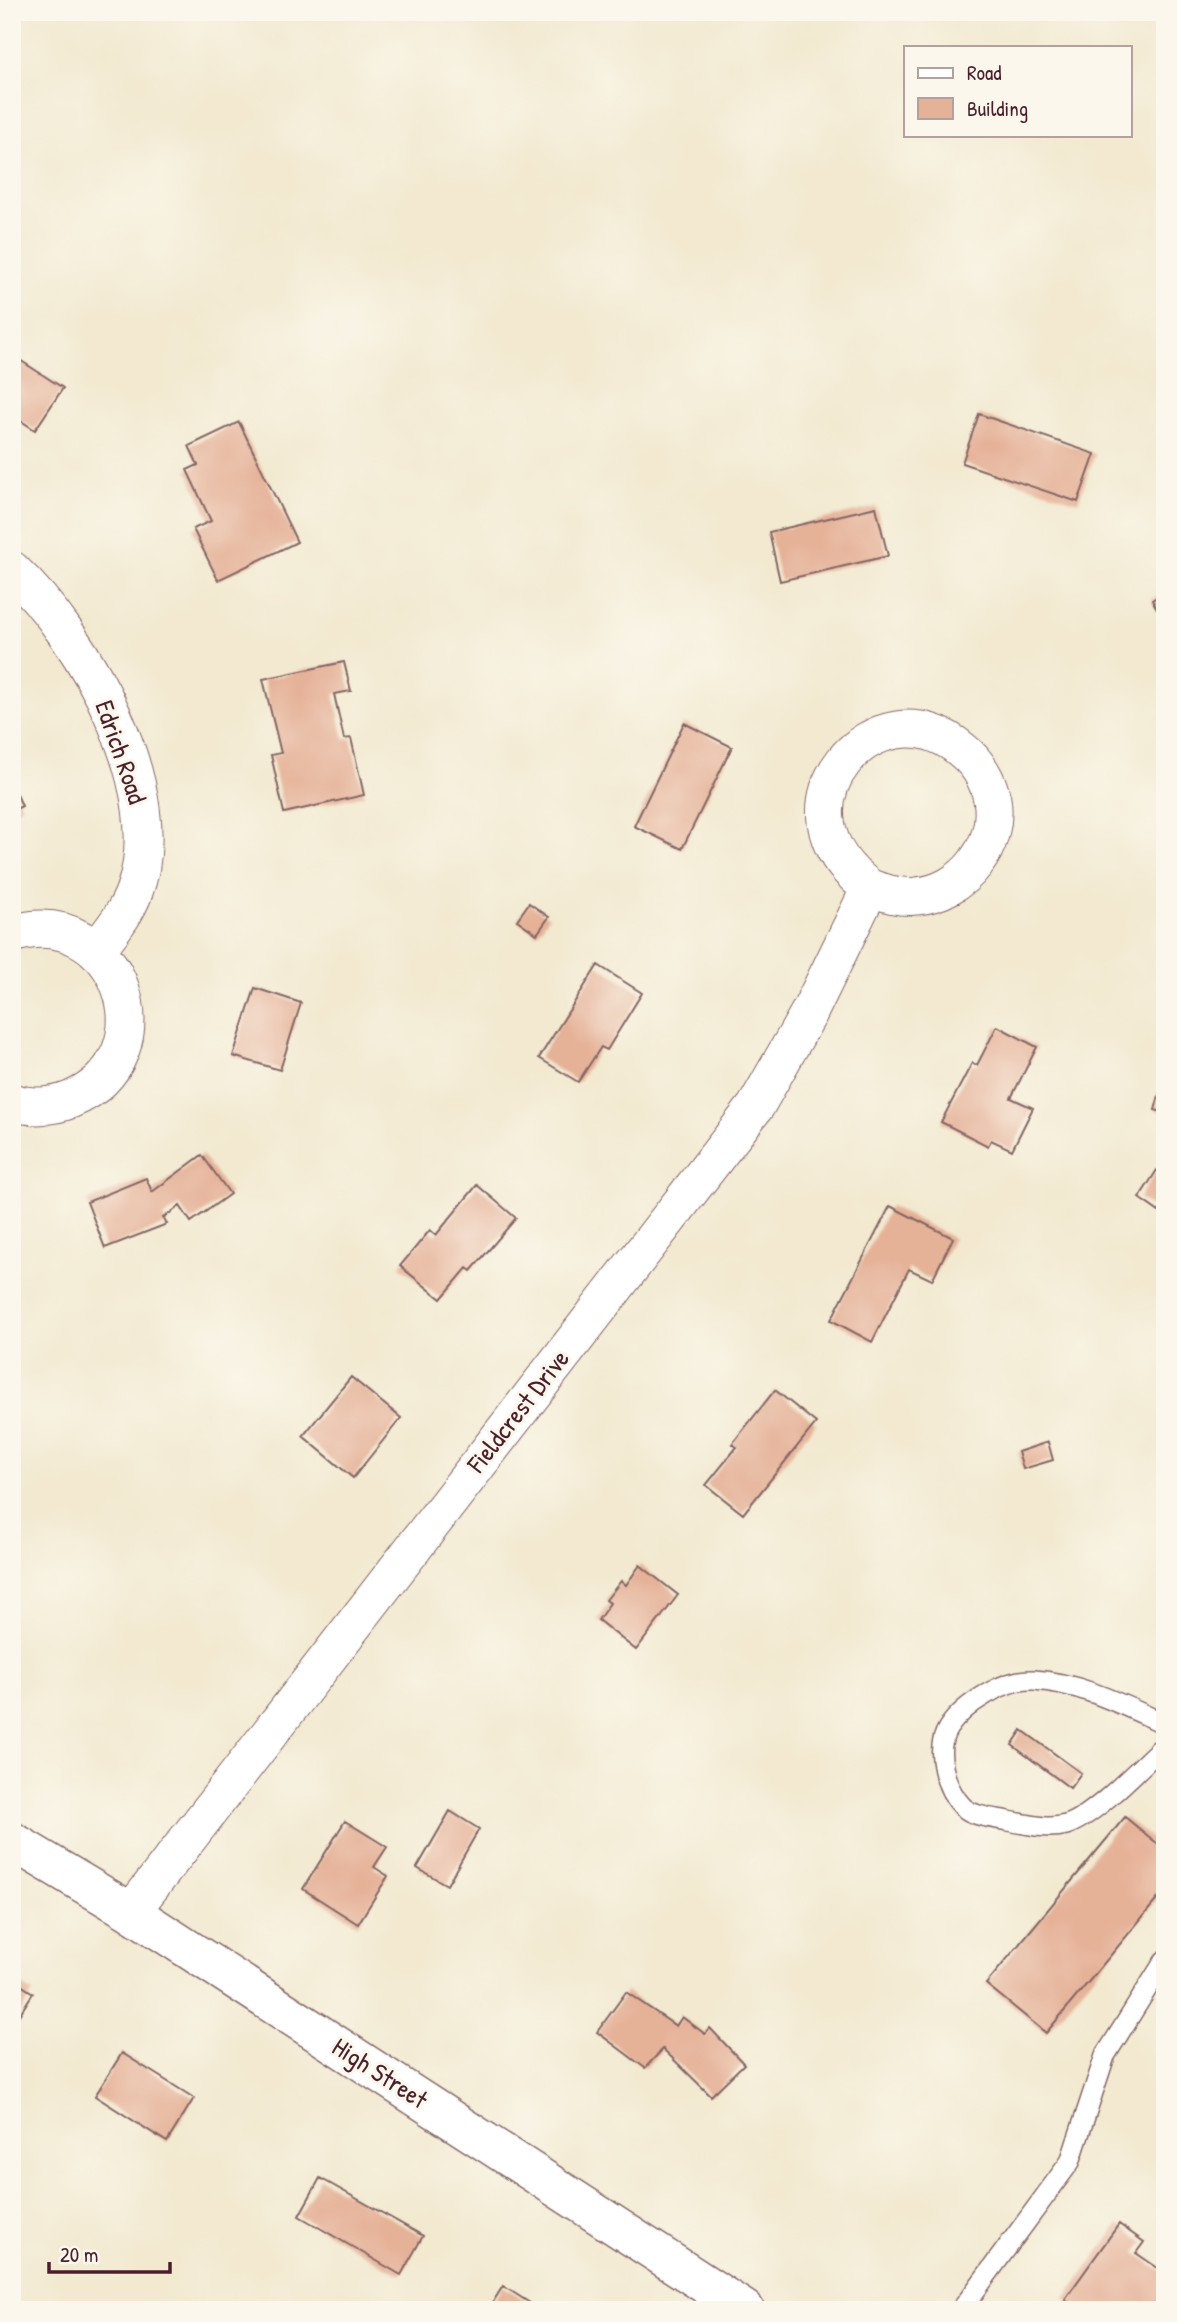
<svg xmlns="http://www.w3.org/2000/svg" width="1177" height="2322" font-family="'Patrick Hand',sans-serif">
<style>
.building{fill:#e5b197}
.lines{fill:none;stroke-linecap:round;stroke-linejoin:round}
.service-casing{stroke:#856665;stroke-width:22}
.minor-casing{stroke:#856665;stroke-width:39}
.tertiary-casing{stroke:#856665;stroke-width:41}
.service{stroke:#fff;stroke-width:19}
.minor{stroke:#fff;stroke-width:37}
.tertiary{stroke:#fff;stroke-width:38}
.labels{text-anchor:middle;stroke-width:6;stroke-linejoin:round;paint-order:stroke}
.street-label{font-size:26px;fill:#4a1f2b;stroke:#fbf7ec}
</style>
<rect width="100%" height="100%" fill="#fbf7ec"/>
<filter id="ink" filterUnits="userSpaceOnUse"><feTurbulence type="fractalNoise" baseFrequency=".0143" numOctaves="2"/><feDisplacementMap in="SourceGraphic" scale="14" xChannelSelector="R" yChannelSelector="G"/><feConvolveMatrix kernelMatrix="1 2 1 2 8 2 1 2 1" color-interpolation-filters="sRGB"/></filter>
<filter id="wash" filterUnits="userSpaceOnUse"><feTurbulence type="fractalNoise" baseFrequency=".00686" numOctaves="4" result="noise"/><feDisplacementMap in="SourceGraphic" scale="28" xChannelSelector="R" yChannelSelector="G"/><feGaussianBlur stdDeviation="1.57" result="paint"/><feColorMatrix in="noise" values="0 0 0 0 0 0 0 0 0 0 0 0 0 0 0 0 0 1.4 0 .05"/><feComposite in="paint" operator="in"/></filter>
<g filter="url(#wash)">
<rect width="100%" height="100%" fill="#f2e9d0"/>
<g id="blocks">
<!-- building -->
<path class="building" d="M12,355L63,388L35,430L12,415Z
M979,414L1095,454L1078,502L962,463Z
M239,422L297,542L218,580L193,529L211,521L187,470L198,465L189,446Z
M876,507L888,556L780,581L769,532Z
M1165,592V622L1152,600Z
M344,662L351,691L334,694L344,739L351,738L364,795L284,813L271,755L281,753L263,679Z
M684,723L732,747L682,849L634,826Z
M12,783L22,806L12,811Z
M529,903L549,917L537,934L517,920Z
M598,965L642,993L607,1050L601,1047L578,1082L539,1058Z
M255,988L301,1003L280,1070L233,1056Z
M997,1026L1037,1047L1011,1098L1033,1108L1012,1150L991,1140L988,1146L941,1122L972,1063L977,1065Z
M1164,1077H1165V1113L1155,1110Z
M202,1155L230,1194L191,1222L180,1206L163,1218L167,1224L105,1248L87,1202L146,1178L152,1192Z
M1157,1170L1165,1175V1203L1159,1212L1139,1198Z
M477,1185L516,1218L471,1271L467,1268L441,1299L400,1266L430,1230L436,1235Z
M890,1206L953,1238L932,1280L909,1269L872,1342L831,1320Z
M351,1377L401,1418L353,1478L303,1436Z
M775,1390L816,1423L743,1514L706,1485L737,1447L732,1444Z
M1048,1442L1053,1460L1023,1469L1018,1452Z
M640,1565L678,1595L636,1650L598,1620L610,1603L606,1600L621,1581L626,1585Z
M1022,1730L1081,1773L1070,1788L1012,1745Z
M450,1811L479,1829L447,1885L417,1868Z
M1125,1817L1165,1850V1890L1046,2033L986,1984Z
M345,1821L387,1847L374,1867L388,1876L358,1924L303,1889Z
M12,1979L33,1993L12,2026Z
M626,1992L676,2026L682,2017L705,2034L710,2028L744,2064L711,2096L663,2049L645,2068L597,2032Z
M122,2053L194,2098L167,2142L95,2096Z
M320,2178L423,2236L401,2275L299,2216Z
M1119,2224L1144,2242L1136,2253L1165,2273V2310H1080L1065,2299Z
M503,2286L541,2310H488Z"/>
</g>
</g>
<g filter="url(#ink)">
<use href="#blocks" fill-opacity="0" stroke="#856665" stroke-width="2"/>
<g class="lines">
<!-- service casing -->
<g class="service-casing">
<path id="service" d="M1165,1724C1123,1705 1081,1683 1034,1680C1005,1678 964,1704 948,1728C934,1750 945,1789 963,1807C974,1817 994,1818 1008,1821C1027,1824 1047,1830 1066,1825C1094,1817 1142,1765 1165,1744
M961,2310L1070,2162L1105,2056L1165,1960"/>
</g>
<!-- minor casing -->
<g class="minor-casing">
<path id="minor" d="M12,570C84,637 172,792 134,892C126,914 110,932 96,951
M12,934C119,900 175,1057 70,1100C52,1107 30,1108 12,1102
M131,1912L756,1106L810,1011L870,888C885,893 900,898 917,896C964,892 1000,846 992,799C988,780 977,762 962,750C878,678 760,808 870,888"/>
</g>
<!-- tertiary casing -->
<g class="tertiary-casing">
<path id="tertiary" d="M12,1841L131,1912L745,2310"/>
</g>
<!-- service -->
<use href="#service" class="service"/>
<!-- minor -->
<use href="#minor" class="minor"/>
<!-- tertiary -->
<use href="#tertiary" class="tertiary"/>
</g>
</g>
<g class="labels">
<!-- street labels -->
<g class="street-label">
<text transform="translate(121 752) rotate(71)" y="9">Edrich Road</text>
<text transform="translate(518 1411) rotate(-52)" y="9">Fieldcrest Drive</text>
<text transform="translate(380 2073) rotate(33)" y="9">High Street</text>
</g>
</g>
<!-- margin -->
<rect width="1177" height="2322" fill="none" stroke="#fbf7ec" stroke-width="42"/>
<!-- legend -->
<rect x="904" y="46" width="228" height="91" fill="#fbf7ec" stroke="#b4a19f" stroke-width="2"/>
<rect x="918" y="68" width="35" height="10" fill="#ffffff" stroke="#b4a19f" stroke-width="2"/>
<text x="967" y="80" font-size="21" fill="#4a1f2b">Road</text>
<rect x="918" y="98" width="35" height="21" fill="#e5b197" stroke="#b4a19f" stroke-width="2"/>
<text x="967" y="116" font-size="21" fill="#4a1f2b">Building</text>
<!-- scale -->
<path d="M49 2262v10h121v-10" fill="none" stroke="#4a1f2b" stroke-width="3.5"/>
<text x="60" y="2262" font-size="21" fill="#4a1f2b" stroke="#fbf7ec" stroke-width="5" paint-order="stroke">20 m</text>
</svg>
